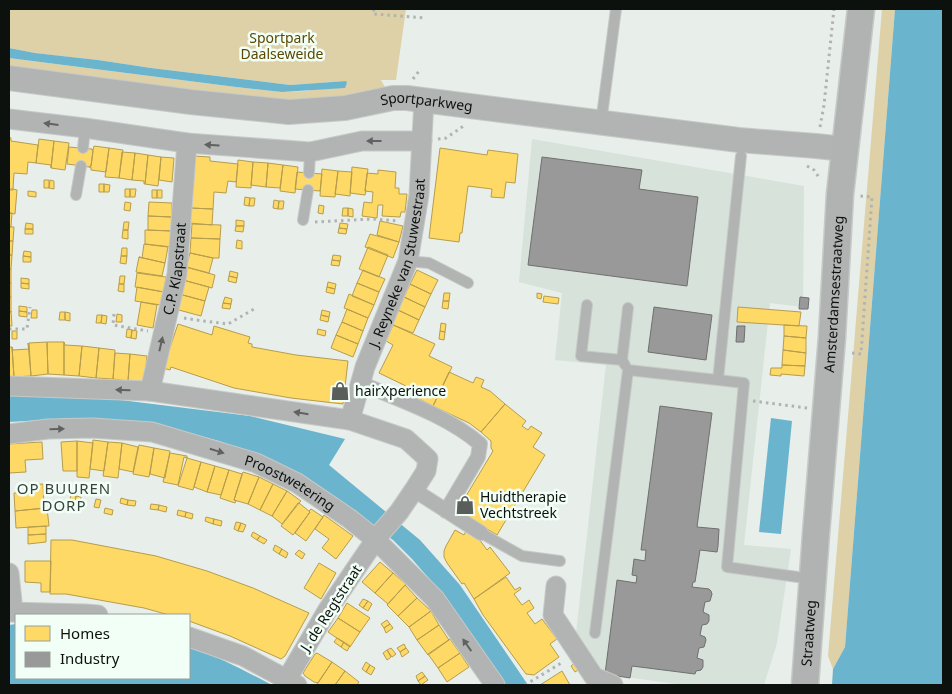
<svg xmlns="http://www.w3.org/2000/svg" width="952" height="694" font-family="'Noto Sans',sans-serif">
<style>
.built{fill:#d6e2da}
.green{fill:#ded1a8}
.water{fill:#6bb4ce}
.homes{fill:#ffd966;stroke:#b69d4c}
.industry{fill:#999;stroke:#6f706f}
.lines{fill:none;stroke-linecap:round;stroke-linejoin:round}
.service-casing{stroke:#c6cac7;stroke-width:12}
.pedestrian-casing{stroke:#c6cac7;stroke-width:16}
.minor-casing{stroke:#c6cac7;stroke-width:21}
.tertiary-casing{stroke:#c6cac7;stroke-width:26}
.secondary-casing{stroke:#c6cac7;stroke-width:29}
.path{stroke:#b0b3b2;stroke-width:3;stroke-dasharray:2.5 4;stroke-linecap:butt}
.service{stroke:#b2b4b4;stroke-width:10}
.pedestrian{stroke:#b2b4b4;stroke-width:14}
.minor{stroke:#b2b4b4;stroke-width:19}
.tertiary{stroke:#b2b4b4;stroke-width:24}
.secondary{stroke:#b1b3b3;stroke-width:26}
.oneway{fill:#606261}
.labels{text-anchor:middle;stroke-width:5;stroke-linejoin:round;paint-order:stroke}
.park-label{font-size:14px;fill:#5c4802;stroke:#f2fff7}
.street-label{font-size:14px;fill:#0d110e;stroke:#f2fff7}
.poi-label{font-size:14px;fill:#0d110e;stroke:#f2fff7;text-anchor:start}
.neighbourhood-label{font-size:15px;letter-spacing:1px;fill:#39433d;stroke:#f2fff7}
</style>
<rect width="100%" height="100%" fill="#e8eeea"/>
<!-- built -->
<path class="built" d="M532,139L804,186L803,307L770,303L744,545L791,549L777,643L764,685H683L605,674L576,634L606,365L555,360L562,293L519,282Z"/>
<!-- green -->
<path class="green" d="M9,9H406L396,80H381L389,94L278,103L9,70V58L236,87L282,92L307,91L346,81L290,85L151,68L98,60L35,53L9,48Z
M882,9H895L845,647L833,669L828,656Z"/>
<!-- water -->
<path class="water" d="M895,9H943V685H832L833,669L845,647Z
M9,48L35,53L98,60L151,68L290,85L346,81L347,83L345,88L282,92L236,87L9,58Z
M9,394L80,395L250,416L345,439L329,465L420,540L460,585L528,685H505L490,661L446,598L412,559L393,540L308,480L219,441L157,425L77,418L9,422Z
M771,418L792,421L781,534L759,532Z
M16,624V678H189V647C218,656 245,671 272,685H9V625Z"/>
<!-- homes -->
<path class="homes" d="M9,137L11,138V141L38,145L36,163L28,162L27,174L14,173L13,189H9Z
M39,139L54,141L51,168V165L36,163Z
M54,141L69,143L65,170L51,168Z
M94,146L109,148L106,172L91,170V167H89L91,166L93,151L92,149L93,150Z
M69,147L92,149L93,151L91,166L89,167L67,164Z
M109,148L123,150L119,178L105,177Z
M440,148L487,155L488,150L518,154L515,183L506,182L504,198L491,197L492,189L468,186L462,233H460L459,242L429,238Z
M122,152L135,153L132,180L119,178Z
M135,153L148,155L145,184H144V181L132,180Z
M148,155L161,157L158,186L145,184Z
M193,156L210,157V161L238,164L236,182L228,181L226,193L214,192L213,209L190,208Z
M161,157L174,158L172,182L159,180Z
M238,160L253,162L251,188L236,187Z
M253,162L268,163L266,187L251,185Z
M268,163L283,165L280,188L266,187Z
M283,165L298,167L295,193L280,191Z
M352,167L368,169L365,191H366L365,195L350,193Z
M322,169L338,171L335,197L320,196Z
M378,170L396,172L395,188H399V194H407L405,212H401L400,217L382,216L383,205H378L377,218L362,216L364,202L372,203L373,192L365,191L367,173L378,174Z
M338,171L352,172L350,196L335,194Z
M297,172L322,174L320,191L295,189Z
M44,180H49V188H44Z
M50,180L54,181V189L49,188Z
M99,184H104V192H99Z
M104,184L110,185L109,192H104Z
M13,189L17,190L15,214L9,213V190H13Z
M125,189H130V197H125Z
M130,189H136L135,197H130Z
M152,190H157V198H152Z
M157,190H162V198H157Z
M28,191L36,192V197L28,196Z
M245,197L250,198L249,206L244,205Z
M250,198H255L254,206H249Z
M274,200L279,201L278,209L273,208Z
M279,201H284L283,209H278Z
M125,202L131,203L130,211L124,210Z
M149,202L172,203V217L148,216Z
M319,205L324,206L323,214L318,213Z
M190,208L213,209L212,225L189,223Z
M343,208H348V216H342Z
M348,208L353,209V217L348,216Z
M9,213H12L11,227H9Z
M148,216L172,217V231L148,230Z
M236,220L244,221V226H236Z
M380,221L403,226L399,242L377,235Z
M124,222H129L128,230H123Z
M26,223L33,224V229H25Z
M340,223L348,224L347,229L339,228Z
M192,224L221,225L220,239L191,238Z
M236,226H244L243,232L235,231Z
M9,227H14L13,241H9Z
M339,228L347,229L346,234L338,233Z
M25,229H33V234H25Z
M123,230H128V239L122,238Z
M145,230L172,231V247L145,244Z
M370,234L399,242L393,258L365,247Z
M191,238L220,239L219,258H213L190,253Z
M237,240L242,241V249L236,248Z
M9,241H13L12,255H9Z
M144,244L168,247L165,263L139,257L142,258Z
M368,247L388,255L379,277L359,269Z
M122,248H127V256H121Z
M24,251L31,252V257L23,256Z
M190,253L213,258L209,273L186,267Z
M9,255H12L11,269H9Z
M333,255L341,256L340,261L332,260Z
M23,256L31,257V262H23Z
M121,256H127L126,264L120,263Z
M139,257L165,263L162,276L136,272Z
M332,260L340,261L339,266L331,265Z
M186,267L215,275L212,288L183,280Z
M9,269H11V283H9Z
M363,270L385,279L379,292L357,283Z
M417,270L438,280L431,294L410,284Z
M230,271L238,273L237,278L229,276Z
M137,273L166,277L164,292L135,287Z
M120,276H125L124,284H119Z
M229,276L237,278L236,283L228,281Z
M21,278L29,279V284L21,283Z
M183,280L209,287L205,301L179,294Z
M328,282L336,284L335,289L327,287Z
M9,283H11V297H9Z
M21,283L29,284V289L21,288Z
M357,283L379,292L374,305L352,296Z
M119,284H124V292L118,291Z
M410,284L431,294L425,307L404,297Z
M137,287L164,292L161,305L135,301Z
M327,287L335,289L334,294L326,292Z
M444,293H450L449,301H443Z
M537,293L542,294L541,299L537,298Z
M179,294L205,301L201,316L175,309Z
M349,294L374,305L368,318L344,308Z
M544,296L559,298L558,304L543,302Z
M9,297H11V312H9Z
M225,297L232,299L231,304L223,303Z
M404,297L425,307L419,320L398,310Z
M443,301H449L448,309L442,308Z
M141,302L157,305L153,328L137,325Z
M223,303L231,304L230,309L222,308Z
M19,306L27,307V312L19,311Z
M738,307L801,312L799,326L737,322Z
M347,309L368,318L363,331L342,322Z
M32,310H37V318H31Z
M322,310L330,312L329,317L321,315Z
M398,310L419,320L413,333L391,324Z
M11,311L12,326H9V312H11Z
M19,311L27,312V317L19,316Z
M60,312H65V320H59Z
M65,312L70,313V321L65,320Z
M117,314L122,315V322H116Z
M97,315H102L101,323H96Z
M102,315L107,316L106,324L101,323Z
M321,315L329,317L328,322L320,320Z
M342,322L363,331L358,344L336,335Z
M441,323L446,324L445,332L440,331Z
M178,324L212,335L214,326L250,337L248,343L252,344V347L296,355L348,361L343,404L291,398L234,388L171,367L170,370L163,368Z
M393,325L435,344L429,356L452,367L433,406L407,393L410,388L379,373L393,345L386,341Z
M784,325L807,326L806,338L784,336Z
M127,329L132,330L131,338L126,337Z
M318,329L326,331L325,336L317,334Z
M132,330L137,331L136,339L131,338Z
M12,331H17V339H12Z
M440,331L445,332L444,340L439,339Z
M336,335L358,344L353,357L331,348Z
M784,336L806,338V353L783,350Z
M47,342H64V375L48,374Z
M47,342L48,374L31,376L29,343Z
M64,342L65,345L82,346L79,376L64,375Z
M28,343L31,376L14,377L12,347L13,350L29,349Z
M82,346L99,348L96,378L79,376Z
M9,347H12L14,377H9Z
M99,348L115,350L113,379L96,378Z
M783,350L806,353L805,366L782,365Z
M115,353L130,354L128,381L113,379Z
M130,354L147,356L144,382L128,381Z
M782,365L805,366L804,376L781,374V376L770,375L771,368H782Z
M449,372L473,383L476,377L484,380L481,387L490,391L505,404L481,432L469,423L433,406Z
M505,404L526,421L522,426L528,430L531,426L542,433L533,447L545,455L497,535L457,511L493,451L491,448V441L481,432Z
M93,440L108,442L104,471L90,469Z
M77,441V471H63L61,442Z
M77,441L93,443L89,478L77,477Z
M42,442L43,459L25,460L26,472L9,473V444Z
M108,442L122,443L118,478L103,476Z
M122,443L138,447L133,472L119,469Z
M139,445L154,448L149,477L133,474Z
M154,448L170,451L165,478L150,474Z
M170,453L187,456V458L184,457L178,485L163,482Z
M187,458L201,462L193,490L178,486Z
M201,462L215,466L207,492L194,487Z
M215,466L229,470L221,495L207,492Z
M229,470L242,474L234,500L236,501L235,503L220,498Z
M243,472L259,477L248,504L234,500Z
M259,477L273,484L260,510L248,504Z
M43,484L44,508L15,511L14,493H25V485Z
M273,484L287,491L272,516L260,510Z
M287,491L301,501L299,503H298L282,524L272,516Z
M71,495L76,496L75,503H69Z
M76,496L81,497L80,504L75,503Z
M121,498L128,500L127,505L120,503Z
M96,499L101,500L99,508L94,507Z
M128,500L136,501L135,506L127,505Z
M299,503L310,512L293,535L281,526Z
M151,504L159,505L158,510L150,509Z
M159,505L167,507L166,512L158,510Z
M47,508L49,526L16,528L15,511Z
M105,508L113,510L112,515L104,513Z
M311,509L323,517L306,541L295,533L310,512L309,511Z
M178,510L186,512L185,517L177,515Z
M186,512L193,514L192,519L185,517Z
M324,515L353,536L336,559L322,548L329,539L315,529Z
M206,517L214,519L213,524L205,521Z
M214,519L222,521L221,526L213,524Z
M236,522L241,523L238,531L234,529Z
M241,523L246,525L243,532L238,531Z
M46,526V534L28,535V527Z
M455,530L464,535L466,531L479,539L487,550L490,547L510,573L474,599L464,583L462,584L447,563L444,557V551L446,546Z
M253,532L260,536L257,540L251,536Z
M46,534V542L28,544V535Z
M260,536L267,540L264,544L257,540Z
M51,540H72L156,556L207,571L253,588L309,613L285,656L281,659L230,636L189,621V615H169L144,608L66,594H50Z
M275,545L282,549L279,554L273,550Z
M282,549L288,553L286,558L279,554Z
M299,550L305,554L302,559L295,554Z
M25,561H51L50,592H41V583L25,582Z
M380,562L393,573L375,593L362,582Z
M319,563L336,573L321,599L304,588Z
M393,573L406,584L388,604L375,593Z
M506,577L515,590L520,587L521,589L514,594L522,605L529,600L534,608L527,613L535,624L542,619L557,639L550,644L559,657L534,675L526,674L483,615L474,599Z
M405,585L417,598L398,616L387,605Z
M417,598L431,611L409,627L398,616Z
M363,599L368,601L363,608L359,605Z
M368,601L372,604L368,611L363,608Z
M347,603L370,618L360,632L338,618Z
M431,611L439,625L417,640L409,627Z
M338,618L360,632L350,647L328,632Z
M387,620L390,624L384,628L381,624Z
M390,624L393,628L386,633L384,628Z
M439,625L449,640L428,655L417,640Z
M337,638L344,642L341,647L334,642Z
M450,639L460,653L438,668L428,654Z
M344,642L350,646L347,651L341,647Z
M404,644L406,648L400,652L397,648Z
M391,648L396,654L392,657L387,650Z
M406,648L409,652L402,657L400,652Z
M387,650L391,657L387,660L383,653Z
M317,653L332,662L318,683L314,682L305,676L303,673L315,654Z
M460,653L469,667L447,682L438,668Z
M332,662L345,671L335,685H319L317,684Z
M366,662L370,665L366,672L362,669Z
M575,663L580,669L575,672L571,666Z
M370,665L375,668L371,675L366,672Z
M345,671L359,682L357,685H335Z
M562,671L570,685H540Z
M422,672L425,676L418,681L416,676Z
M425,676L428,680L421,685L418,681Z"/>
<!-- industry -->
<path class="industry" d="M542,157L642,170L639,189L698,197L687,286L528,265Z
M800,297L809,298L808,309H799Z
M654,307L712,315L706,360L648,352Z
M737,326H745L744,342H736Z
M660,406L712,413L697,527L719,529L718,546L717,552L700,550L695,582H693L692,587L709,589L711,591L712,594L710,601L705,602L703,612L709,615V621L707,624L702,625L700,635L705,637L706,640L704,647L699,648L697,658L703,660V667L701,670L696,671L695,674L632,666L630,678L605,674L617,580L636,583L637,576L632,575L634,559L645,561L646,550H641Z"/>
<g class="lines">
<!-- service casing -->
<g class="service-casing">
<path id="service" d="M601,123L616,9
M83,148L85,128
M309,173L310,152
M76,195L81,166
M303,220L308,190
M408,261L429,263L468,283
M587,305L581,356L622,360
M625,365L622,360L628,308
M718,380L744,383L727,567L812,579
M481,533L522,556L560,561
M595,633L628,370L718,380L741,156"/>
</g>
<!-- pedestrian casing -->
<g class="pedestrian-casing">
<path id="pedestrian" d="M360,383C400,400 448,416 480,444L478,457L446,511
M414,490L481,533"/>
</g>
<!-- minor casing -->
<g class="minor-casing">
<g id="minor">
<path d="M9,119L85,128L187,143L310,152L362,141H422"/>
<path d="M9,386L150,391L350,420L406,439L428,459L426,471L414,490L399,512L378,536L327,611L287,679"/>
<path id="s1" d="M150,391L177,274L187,143"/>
<path id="s2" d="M350,420L365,367L408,261L419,195L424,100"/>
<path id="s3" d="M9,434L48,429L92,428L152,432L256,463L297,483L350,519L376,540L435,599L495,685"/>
<path d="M9,573L13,611"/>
<path d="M556,586L553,615L594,677L613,685"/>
<path d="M9,612L85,614L98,615"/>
<path d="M189,637L243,656L297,685"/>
</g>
</g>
<!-- tertiary casing -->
<g class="tertiary-casing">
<g id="tertiary">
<path id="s4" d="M9,78L191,102L289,112L345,108L393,98H407L739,140L816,146L845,149"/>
</g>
</g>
<!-- secondary casing -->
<g class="secondary-casing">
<g id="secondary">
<path id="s5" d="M805,685L816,534L832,337L840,194L861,9"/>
</g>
</g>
<!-- path -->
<path class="path" d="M374,9L373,14L426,18
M413,79L419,71
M820,127L824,105L834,9
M438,139L446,138L465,125
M807,166L814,170L820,179
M315,222L372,219L399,221
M114,314L113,325L148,331
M184,318L196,320L228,324L254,309
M9,329H27L30,307
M852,353L861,354L872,197L860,196
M753,401L807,408
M525,685L563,662"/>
<!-- service -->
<use href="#service" class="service"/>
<!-- pedestrian -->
<use href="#pedestrian" class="pedestrian"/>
<!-- minor -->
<use href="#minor" class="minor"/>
<!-- tertiary -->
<use href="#tertiary" class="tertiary"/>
<!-- secondary -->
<use href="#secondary" class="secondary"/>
</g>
<!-- one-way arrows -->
<defs><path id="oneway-solid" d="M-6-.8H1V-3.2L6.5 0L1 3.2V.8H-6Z" transform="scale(1.25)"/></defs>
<g class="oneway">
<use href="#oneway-solid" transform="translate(51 124) rotate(-173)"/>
<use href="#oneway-solid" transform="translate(374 141) rotate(180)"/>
<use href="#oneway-solid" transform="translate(212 145) rotate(-176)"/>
<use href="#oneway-solid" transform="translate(161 344) rotate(-77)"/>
<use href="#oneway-solid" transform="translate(123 390) rotate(-178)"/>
<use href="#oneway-solid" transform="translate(301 413) rotate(-171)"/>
<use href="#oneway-solid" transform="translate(57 429) rotate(-1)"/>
<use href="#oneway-solid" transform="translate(217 451) rotate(17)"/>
<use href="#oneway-solid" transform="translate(467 645) rotate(-125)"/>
</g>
<!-- icons -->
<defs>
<g id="shop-bare" transform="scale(1.5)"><path d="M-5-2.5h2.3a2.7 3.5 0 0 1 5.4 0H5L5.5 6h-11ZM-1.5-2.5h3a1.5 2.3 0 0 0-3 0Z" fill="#5a5e5b" stroke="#f2fff7" stroke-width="2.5" paint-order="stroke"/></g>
</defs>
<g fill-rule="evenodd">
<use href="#shop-bare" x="340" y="391"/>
<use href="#shop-bare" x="465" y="505"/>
</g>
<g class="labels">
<!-- park labels -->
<g class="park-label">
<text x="282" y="43">Sportpark<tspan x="282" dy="16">Daalseweide</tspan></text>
</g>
<!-- street labels -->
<g class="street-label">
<text dy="5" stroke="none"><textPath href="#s4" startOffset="421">Sportparkweg</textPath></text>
<text dy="5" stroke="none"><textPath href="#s2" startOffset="165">J. Reyneke van Stuwestraat</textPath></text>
<text dy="5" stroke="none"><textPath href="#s1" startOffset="125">C.P. Klapstraat</textPath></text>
<text dy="5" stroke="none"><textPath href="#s5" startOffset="392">Amsterdamsestraatweg</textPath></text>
<text dy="5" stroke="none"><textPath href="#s3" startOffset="291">Proostwetering</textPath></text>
<text transform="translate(331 608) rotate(-57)" y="5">J. de Regtstraat</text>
<text dy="5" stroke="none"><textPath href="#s5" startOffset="52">Straatweg</textPath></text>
</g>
<!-- poi labels -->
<g class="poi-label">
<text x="355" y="396">hairXperience</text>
<text x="480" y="502">Huidtherapie<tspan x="480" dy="16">Vechtstreek</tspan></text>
</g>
<!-- neighbourhood labels -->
<g class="neighbourhood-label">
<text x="64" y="494">OP BUUREN<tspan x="64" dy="17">DORP</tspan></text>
</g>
</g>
<!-- border -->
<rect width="952" height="694" fill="none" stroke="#0d110e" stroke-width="20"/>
<!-- legend -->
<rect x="15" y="614" width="175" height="65" fill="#f2fff7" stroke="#96a09a"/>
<rect x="25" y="626" width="25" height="15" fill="#ffd966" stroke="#96a09a"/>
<text x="60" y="639" font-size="15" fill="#0d110e">Homes</text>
<rect x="25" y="652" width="25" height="15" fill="#999999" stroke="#96a09a"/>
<text x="60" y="664" font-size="15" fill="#0d110e">Industry</text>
</svg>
